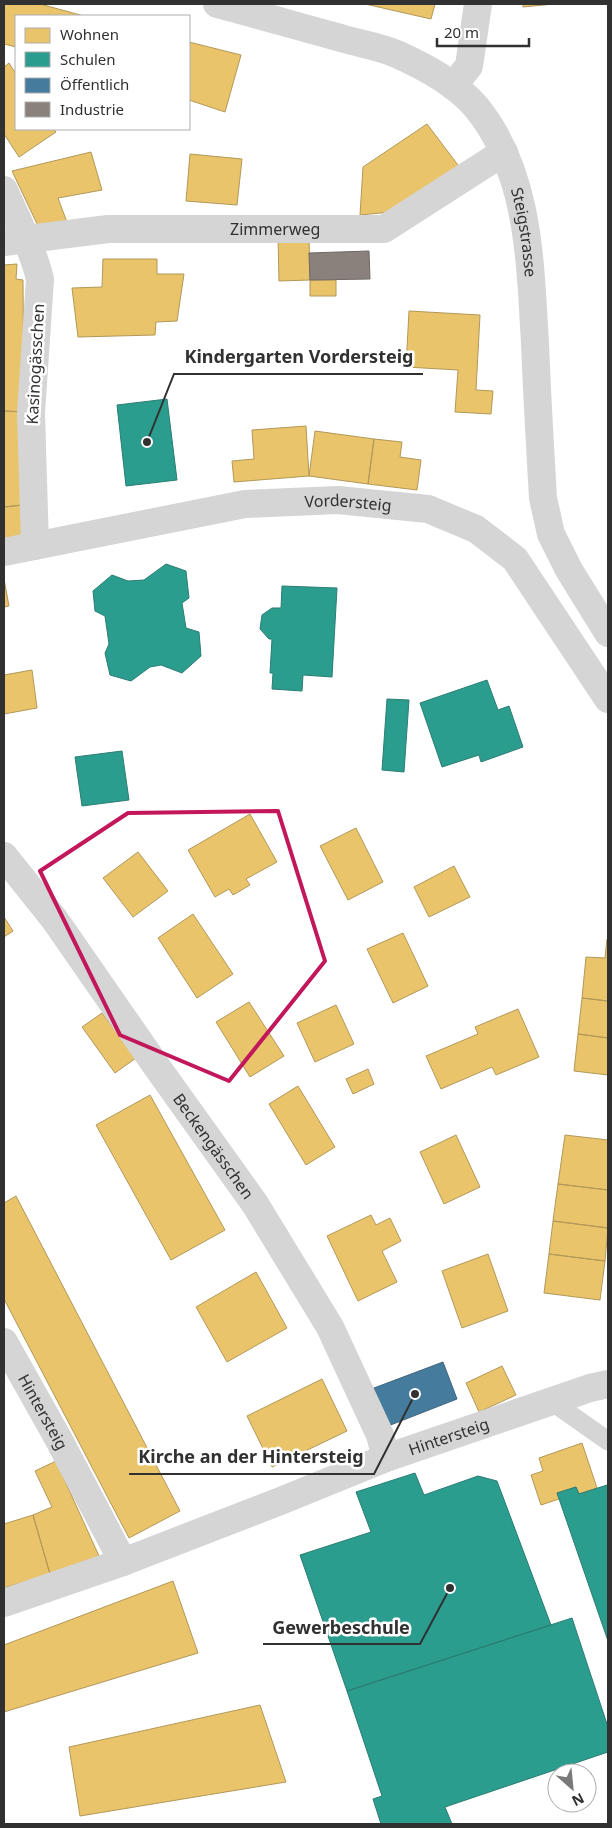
<svg xmlns="http://www.w3.org/2000/svg" width="612" height="1828" font-family="'Noto Sans',sans-serif">
<style>
.homes{fill:#e9c46a;stroke:#b29859}
.schools{fill:#2a9d8f;stroke:#2c7d73}
.public{fill:#457b9d;stroke:#3f657d}
.industry{fill:#8a817c;stroke:#6f6966}
.lines{fill:none;stroke-linecap:round;stroke-linejoin:round}
.service{stroke:#d5d5d5;stroke-width:19}
.minor{stroke:#d5d5d5;stroke-width:28}
.tertiary{stroke:#d5d5d5;stroke-width:28}
.marked{fill:none;stroke:#c2185b;stroke-width:4;stroke-linejoin:round}
.labels{text-anchor:middle;stroke-width:5;stroke-linejoin:round;paint-order:stroke}
.street-label{font-size:16px;fill:#313131;stroke:#fff}
.leader{fill:none;stroke:#313131;stroke-width:2}
.callout-dot{fill:#313131;stroke:#fff;stroke-width:2}
.callout-label{font-size:18px;text-anchor:middle;font-weight:bold;fill:#313131;stroke:#fff;stroke-width:5;stroke-linejoin:round;paint-order:stroke}
</style>
<rect width="100%" height="100%" fill="#fff"/>
<!-- homes -->
<path class="homes" d="M4,4H40L84,16H16V47L4,44Z
M365,4H435L431,19Z
M523,4H554L523,7Z
M189,42L241,55L225,112L189,100Z
M9,63L16,74V129H53L56,132L19,157L4,134V67Z
M427,124L461,169L402,211L360,215L363,167Z
M91,152L102,190L58,198L68,225L38,226L12,171Z
M190,154L242,159L237,205L186,201Z
M309,236L310,280L279,281L278,237Z
M103,259H157V274H184L177,321L156,322L155,335L78,337L72,288L102,287Z
M17,264L16,279L23,280L24,412L4,411V265Z
M310,280H336V296H310Z
M409,311L480,315L476,390L493,391L491,414L455,412L458,370L406,367Z
M4,411L24,412L23,505L4,507Z
M306,426L309,476L234,482L232,461L254,459L252,430Z
M315,431L374,439L368,484L309,476Z
M374,439L402,442L400,457L421,460L417,490L368,484Z
M23,505L24,531L20,538L4,542V507Z
M4,579L9,606L4,607Z
M32,670L37,708L4,714V675Z
M250,814L277,862L246,879L250,885L233,895L229,889L215,897L188,850Z
M356,828L383,882L348,900L320,846Z
M138,852L168,891L133,917L103,878Z
M454,866L470,897L429,917L414,887Z
M193,914L233,974L197,998L158,938Z
M4,917L13,931L4,937Z
M403,933L428,986L393,1003L367,949Z
M607,939H608V1001L582,998L586,957L605,958Z
M582,998L608,1001V1038L578,1034Z
M249,1002L284,1056L250,1077L216,1022Z
M336,1005L354,1044L315,1062L297,1023Z
M518,1009L539,1057L496,1075L492,1067L441,1089L426,1056L478,1034L475,1027Z
M102,1013L136,1058L115,1073L82,1027Z
M578,1034L608,1038V1075L574,1071Z
M368,1069L374,1084L353,1094L346,1079Z
M298,1086L335,1147L306,1165L269,1104Z
M150,1095L225,1230L171,1260L96,1125Z
M456,1135L480,1187L444,1204L420,1152Z
M565,1135L608,1140V1190L558,1184Z
M558,1184L608,1190V1228L553,1221Z
M16,1196L180,1511L129,1538L4,1299V1203Z
M371,1215L376,1225L390,1218L401,1241L382,1251L397,1282L358,1301L327,1236Z
M553,1221L608,1228L605,1261L549,1254Z
M488,1254L508,1311L462,1328L442,1271Z
M549,1254L605,1261L600,1300L544,1293Z
M256,1272L287,1328L227,1362L196,1307Z
M502,1366L516,1395L479,1412L466,1383Z
M322,1379L347,1431L272,1467L247,1416Z
M582,1443L597,1488L579,1494L576,1487L557,1493L559,1499L541,1505L531,1475L543,1471L539,1458Z
M56,1461L99,1556L50,1574L33,1515L52,1507L35,1471Z
M33,1515L50,1574L4,1588V1524Z
M173,1581L198,1653L4,1712V1645Z
M260,1705L286,1782L80,1816L69,1747Z"/>
<!-- schools -->
<path class="schools" d="M167,399L177,480L126,486L117,405Z
M166,564L186,571L189,598L182,603L186,628L199,632L201,656L182,673L161,665L150,667L131,681L110,675L105,653L109,644L105,616L95,611L93,591L112,575L128,581L144,580Z
M282,586L337,588L332,677L303,675L302,691L272,689L273,673H270L272,639H269L260,629L262,615L272,608H281Z
M487,680L498,710L509,706L523,747L481,762L479,755L442,767L420,703Z
M387,699L409,700L404,772L382,770Z
M122,751L129,800L82,806L75,757Z
M415,1473L424,1495L478,1476L497,1481L551,1625L347,1691L300,1555L371,1532L356,1492Z
M607,1485L608,1489V1641L557,1493L576,1487L579,1494Z
M572,1618L608,1727V1752L445,1807L452,1824H381L373,1799L382,1796L347,1691Z"/>
<!-- public -->
<path class="public" d="M443,1362L457,1399L388,1426L374,1388Z"/>
<!-- industry -->
<path class="industry" d="M369,251L370,279L310,280L309,253Z"/>
<g class="lines">
<!-- service -->
<path class="service" d="M551,1401L608,1441"/>
<!-- minor -->
<g class="minor">
<path d="M453,86L469,66L478,4"/>
<path d="M4,190C16,218 33,249 40,279L31,413L35,546"/>
<path id="s1" d="M4,242L108,229H384L504,152"/>
<path id="s2" d="M4,552L245,504L338,500L428,509L476,529L515,559L608,699"/>
<path id="s3" d="M4,856L55,920L157,1067L255,1204L330,1327L380,1435L386,1458"/>
<path id="s4" d="M4,1342L59,1440L123,1562"/>
<path id="s5" d="M4,1603L123,1562L283,1500L386,1458L590,1388L608,1384"/>
</g>
<!-- tertiary -->
<path class="tertiary" id="s6" d="M217,4C259,15 300,27 341,38C360,44 382,47 399,55C427,68 457,84 477,108C530,174 530,263 535,343C537,395 540,447 543,498L551,534L569,570L608,633"/>
</g>
<!-- marked area -->
<path class="marked" d="M278,811L325,961L229,1081L120,1035L40,871L128,813Z"/>
<g class="labels">
<!-- street labels -->
<g class="street-label">
<text dy="6" stroke="none"><textPath href="#s1" startOffset="272">Zimmerweg</textPath></text>
<text dy="6" stroke="none"><textPath href="#s6" startOffset="419">Steigstrasse</textPath></text>
<text transform="translate(35 364) rotate(-87)" y="6">Kasinogässchen</text>
<text dy="6" stroke="none"><textPath href="#s2" startOffset="349">Vordersteig</textPath></text>
<text dy="6" stroke="none"><textPath href="#s3" startOffset="358">Beckengässchen</textPath></text>
<text dy="6" stroke="none"><textPath href="#s4" startOffset="80">Hintersteig</textPath></text>
<text dy="6" stroke="none"><textPath href="#s5" startOffset="475">Hintersteig</textPath></text>
</g>
</g>
<!-- callouts -->
<path class="leader" d="M147 442L174 374H423M415 1394L374 1474H129M450 1588L420 1644H263"/>
<g class="callout-dot">
<circle cx="147" cy="442" r="5"/>
<circle cx="415" cy="1394" r="5"/>
<circle cx="450" cy="1588" r="5"/>
</g>
<g class="callout-label">
<text x="299" y="363">Kindergarten Vordersteig</text>
<text x="251" y="1463">Kirche an der Hintersteig</text>
<text x="341" y="1634">Gewerbeschule</text>
</g>
<!-- border -->
<rect width="612" height="1828" fill="none" stroke="#313131" stroke-width="10"/>
<!-- legend -->
<rect x="15" y="15" width="175" height="115" fill="#ffffff" stroke="#adadad"/>
<rect x="25" y="28" width="25" height="15" fill="#e9c46a" stroke="#adadad"/>
<text x="60" y="40" font-size="15" fill="#313131">Wohnen</text>
<rect x="25" y="52" width="25" height="15" fill="#2a9d8f" stroke="#adadad"/>
<text x="60" y="65" font-size="15" fill="#313131">Schulen</text>
<rect x="25" y="78" width="25" height="15" fill="#457b9d" stroke="#adadad"/>
<text x="60" y="90" font-size="15" fill="#313131">Öffentlich</text>
<rect x="25" y="102" width="25" height="15" fill="#8a817c" stroke="#adadad"/>
<text x="60" y="115" font-size="15" fill="#313131">Industrie</text>
<!-- north arrow -->
<g transform="translate(572 1788) rotate(153)"><circle r="24" fill="#ffffff" stroke="#adadad"/>
<path d="M0-4L9 19L0 12L-9 19Z" fill="#797979"/>
<text y="-8" font-size="14" font-weight="bold" text-anchor="middle" fill="#313131">N</text>
</g>
<!-- scale -->
<path d="M437 38v8h92v-8" fill="none" stroke="#313131" stroke-width="2.5"/>
<text x="444" y="38" font-size="15" fill="#313131" stroke="#ffffff" stroke-width="4" paint-order="stroke">20 m</text>
</svg>
